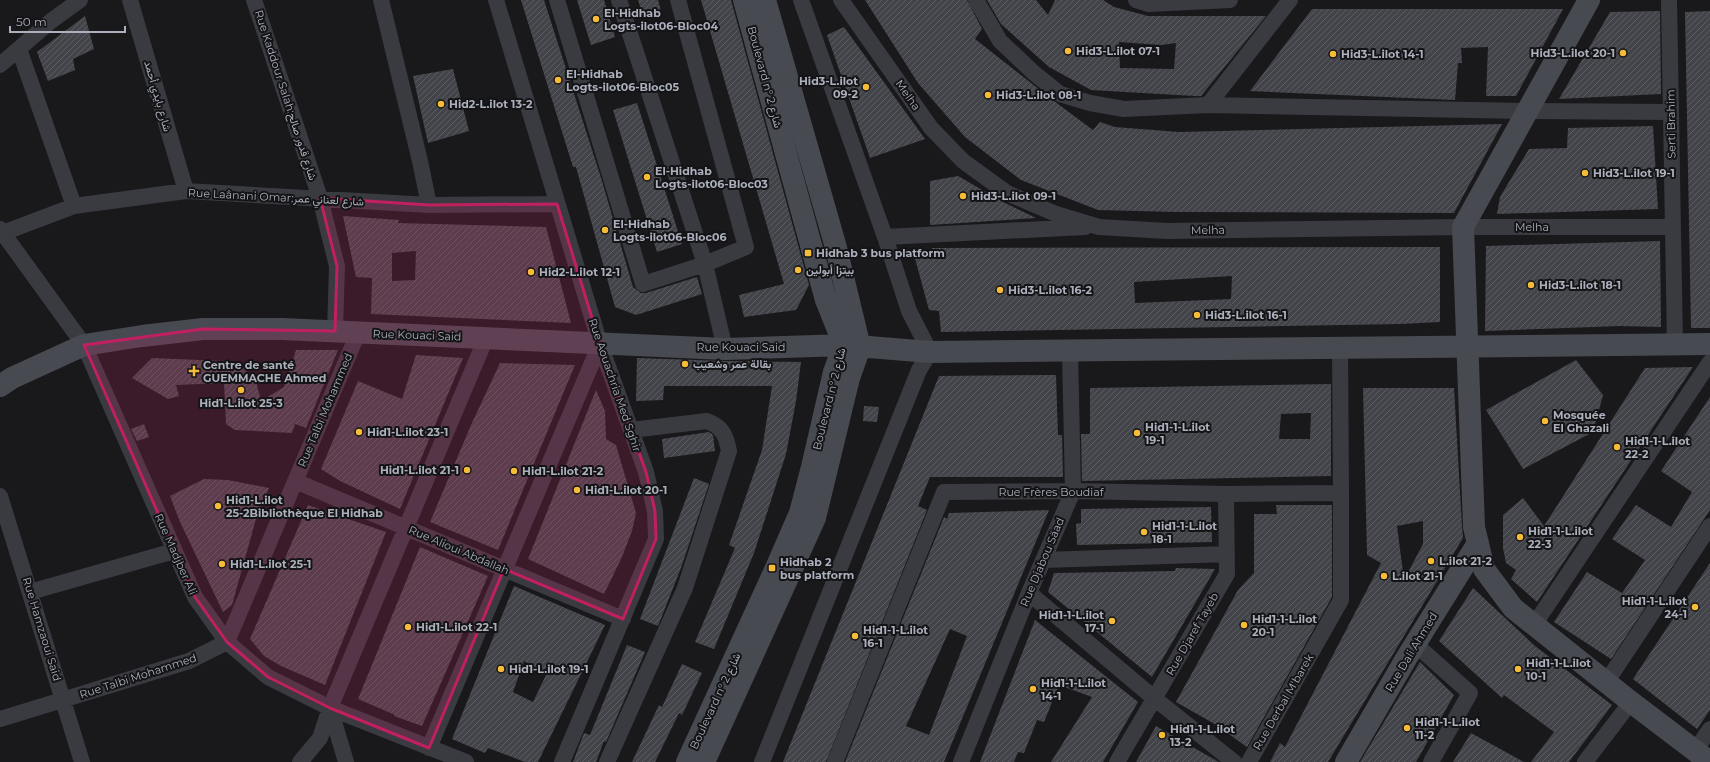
<svg xmlns="http://www.w3.org/2000/svg" width="1710" height="762" font-family="Montserrat,Vazirmatn,sans-serif">
<style>
.building{fill:url(#building-hatch);fill-rule:evenodd}
.lines{fill:none;stroke-linecap:round;stroke-linejoin:round}
.street{stroke:#3a3b41;stroke-width:16}
.secondary{stroke:#484a51;stroke-width:22}
.marked{fill:#c12060;fill-opacity:0.2;stroke:#c12060;stroke-width:3;stroke-linejoin:round}
.poi-dot{fill:#f7bc37;stroke:#141417;stroke-width:1.5}
.labels{text-anchor:middle;stroke-width:4;stroke-linejoin:round;paint-order:stroke}
.poi-label{font-size:11px;font-weight:bold;fill:#acb0bc;stroke:#141417;text-anchor:start}
.street-label{font-size:11px;fill:#acb0bc;stroke:#141417}
</style>
<defs>
<pattern id="building-hatch" width="6" height="6" patternUnits="userSpaceOnUse"><rect width="6" height="6" fill="#434449"/><path d="M-1 1l2-2M0 6l6-6M5 7l2-2" fill="none" stroke="#5b5c61"/></pattern>
</defs>
<rect width="100%" height="100%" fill="#19191c"/>
<!-- building -->
<path class="building" d="M521,0H544L602,181L633,287L641,293H646L697,277L702,294L636,315L615,307L576,167H573Z
M577,0H604L615,37L591,45Z
M638,0H658L661,11L643,16Z
M701,0H731L809,285L796,310L744,317L739,295L784,284Z
M865,0H967L982,29L975,39L1054,101L1093,130L1100,122L1115,127L1179,132L1502,124L1454,213L1176,212L1098,210L1021,180L965,137L918,83Z
M987,0H1036L1048,15L1055,0H1103L1114,7L1148,16H1266L1201,96H1195L1091,90L1049,67L1001,24ZM1119,42L1161,45L1176,43L1174,69L1120,68Z
M1312,9H1563L1516,96H1486L1488,47L1461,48L1462,63H1458L1455,100L1250,91Z
M1660,11L1661,94L1559,99L1610,12Z
M1710,11V328H1691L1685,12Z
M85,16L94,49L73,59L75,70L48,81L37,52Z
M844,27L925,139L870,158L827,35Z
M453,69L469,131L428,143L413,76Z
M637,103L682,244L657,252L613,110Z
M1653,126L1658,209L1497,214L1500,197L1529,149L1567,148L1568,128Z
M958,176L1003,202L1036,218L930,225V181Z
M343,216L399,220L398,223L546,227L571,323L371,314L372,278L356,277ZM416,251L415,280L392,281V253Z
M1660,241L1661,327L1620,326L1485,331L1486,246Z
M1440,247V322L1401,324L941,332L939,311L929,310L913,251H932V248ZM1232,276L1231,299L1135,303L1134,282Z
M296,350H338L306,428L295,424L292,433L235,430L226,424L224,383L176,385L179,396L168,399L132,378L152,358L224,361L243,368L256,381L261,401L284,387Z
M416,355L463,358L400,509L340,481L321,469L358,381L402,399Z
M637,358L724,361L801,362L796,401L786,454L754,553L714,649L695,642L735,548L729,545L762,450L772,386H664L663,400L636,401Z
M1576,360L1603,395L1593,432L1523,469L1486,410Z
M500,363L575,365L498,550L430,522L471,425Z
M1693,367L1537,602L1511,579L1516,570L1506,563L1503,548V515L1523,498L1544,526L1645,368Z
M1056,375L1058,435H1062L1063,477H930L918,506L927,510L826,762H783L939,376Z
M1331,384V476L1082,481L1081,434H1090V388ZM1311,413L1310,439H1279L1281,414Z
M1363,388H1454L1462,527L1463,538L1328,762H1270L1280,743L1285,747L1381,563L1367,555ZM1423,521V544L1404,580L1397,526Z
M596,390L605,411L606,439L616,445L636,513L632,531L622,557L604,594L528,559Z
M1710,397V510L1611,659L1554,622L1587,572L1622,593L1645,560L1612,539L1636,505L1671,527L1692,492L1661,471Z
M864,406L879,407L877,422L863,421Z
M144,424L149,437L137,441L131,429Z
M709,432L713,435L715,451L664,458L662,439Z
M694,478L709,484L681,568L658,626L640,619Z
M204,479L228,480L269,488L256,519L232,605L223,612L180,522L170,496Z
M308,505L386,532L325,685L281,666L264,656L250,639Z
M1276,505H1332V597L1247,747L1220,728V727L1176,702L1238,590L1254,573V514H1277Z
M1211,507L1212,542L1077,545L1076,524L1081,523V509Z
M1049,510L944,762H845L944,517L947,519L949,513ZM950,629L967,636L929,735L906,726Z
M420,547L488,576L422,726L394,716L395,715L358,699Z
M1710,563V710L1697,729L1633,679Z
M1176,568L1215,569L1152,677L1048,592L1054,573L1175,571Z
M514,586L605,625L538,762H525L488,748L485,753L452,739ZM524,661L546,675L533,702L513,692Z
M1473,588L1535,646L1612,705L1569,762H1531L1554,732L1504,695L1502,698L1439,641Z
M1035,620L1138,702L1103,762H1051L1092,697L1059,685L1044,722L1037,720L1024,753L1018,752L1014,762H980Z
M627,645L645,652L606,742L604,741L596,762H573L584,733L590,735Z
M1420,662L1454,695L1416,762H1360Z
M682,664L702,673L682,715L679,713L655,762H632L659,705L662,707Z
M1156,726L1217,761L1219,762H1136Z
M1471,733L1524,762H1453Z"/>
<g class="lines">
<!-- street -->
<path class="street" d="M130,0L186,191
M254,0L320,198L337,266L335,331
M381,0L420,161L429,205
M496,0L600,344L646,472L655,511L656,539L562,762
M557,0L643,284L705,264L746,247L678,0
M619,0L705,264L725,349
M841,0L931,128L963,161L1007,193L1056,214L1099,227L1167,231L1463,227H1673
M976,0L1000,41L1034,73L1060,94L1090,103L1124,109L1208,105L1528,111L1671,112
M1136,0L1149,4L1230,0
M1669,0L1675,344
M19,49L74,206
M0,65L51,21L80,0
M1208,105L1290,0
M0,229L84,345L195,597L227,642L268,677L330,708L466,762
M0,234L74,206L186,191L429,205L557,204
M885,237L1085,227
M1340,348L1341,493
M295,481L623,619
M0,496L82,762
M1043,560L1227,554
M30,592L174,551
M1029,593L1154,698L1234,762
M1534,625L1710,362
M1415,644L1470,693L1431,762
M1607,681L1710,526
M330,708L346,762
M0,719L189,661L227,642L358,333
M429,748L600,344
M1695,751L1710,729
M300,762L320,738L330,708L486,338
M607,762L685,588L729,451C726,436 723,427 707,421L631,430
M762,762L919,370L930,352L909,311L885,237L801,0
M835,762L944,492L1073,491L1226,494L1341,493V600L1249,762
M961,762L1029,593L1073,491L1070,352
M1117,762L1227,574L1226,494
M1585,762L1631,702"/>
<!-- secondary -->
<path class="secondary" d="M1589,0L1463,227L1474,527L1484,569L1513,608L1631,702L1710,762
M0,386L12,378L84,345L142,336L203,329H282L725,349L844,345L930,352L1710,344
M687,762L776,568L800,513L812,467L834,372L844,345L826,300L744,0
M704,762L815,518L849,378L860,347L835,244L765,0
M1346,762L1407,657L1478,543"/>
</g>
<!-- marked area -->
<path class="marked" d="M320,198L429,205L557,204L600,344L646,472L655,511L656,539L623,619L504,569L429,748L330,708L268,677L227,642L195,597L84,345L203,329L335,331L337,266Z"/>
<!-- markers -->
<g class="poi-dot">
<circle cx="596" cy="19" r="4"/>
<circle cx="1068" cy="51" r="4"/>
<circle cx="1623" cy="53" r="4"/>
<circle cx="1333" cy="54" r="4"/>
<circle cx="558" cy="80" r="4"/>
<circle cx="866" cy="87" r="4"/>
<circle cx="988" cy="95" r="4"/>
<circle cx="441" cy="104" r="4"/>
<circle cx="1585" cy="173" r="4"/>
<circle cx="647" cy="177" r="4"/>
<circle cx="963" cy="196" r="4"/>
<circle cx="605" cy="230" r="4"/>
<rect x="804" y="249" width="8" height="8" rx="2"/>
<circle cx="798" cy="270" r="4"/>
<circle cx="531" cy="272" r="4"/>
<circle cx="1531" cy="285" r="4"/>
<circle cx="1000" cy="290" r="4"/>
<circle cx="1197" cy="315" r="4"/>
<circle cx="685" cy="364" r="4"/>
<path d="M192 365h4v4h4v4h-4v4h-4v-4h-4v-4h4z"/>
<circle cx="241" cy="390" r="4"/>
<circle cx="1545" cy="421" r="4"/>
<circle cx="359" cy="432" r="4"/>
<circle cx="1137" cy="433" r="4"/>
<circle cx="1617" cy="447" r="4"/>
<circle cx="467" cy="470" r="4"/>
<circle cx="514" cy="471" r="4"/>
<circle cx="577" cy="490" r="4"/>
<circle cx="218" cy="506" r="4"/>
<circle cx="1144" cy="532" r="4"/>
<circle cx="1520" cy="537" r="4"/>
<circle cx="1431" cy="561" r="4"/>
<circle cx="222" cy="564" r="4"/>
<rect x="768" y="564" width="8" height="8" rx="2"/>
<circle cx="1384" cy="576" r="4"/>
<circle cx="1695" cy="607" r="4"/>
<circle cx="1112" cy="621" r="4"/>
<circle cx="1244" cy="625" r="4"/>
<circle cx="408" cy="627" r="4"/>
<circle cx="855" cy="636" r="4"/>
<circle cx="501" cy="669" r="4"/>
<circle cx="1518" cy="669" r="4"/>
<circle cx="1033" cy="689" r="4"/>
<circle cx="1407" cy="728" r="4"/>
<circle cx="1162" cy="735" r="4"/>
</g>
<g class="labels">
<!-- poi labels -->
<g class="poi-label">
<text x="604" y="17">El-Hidhab<tspan x="604" dy="13">Logts-ilot06-Bloc04</tspan></text>
<text x="1076" y="55">Hid3-L.ilot 07-1</text>
<text x="1615" y="57" text-anchor="end">Hid3-L.ilot 20-1</text>
<text x="1341" y="58">Hid3-L.ilot 14-1</text>
<text x="566" y="78">El-Hidhab<tspan x="566" dy="13">Logts-ilot06-Bloc05</tspan></text>
<text x="858" y="85" text-anchor="end">Hid3-L.ilot<tspan x="858" dy="13">09-2</tspan></text>
<text x="996" y="99">Hid3-L.ilot 08-1</text>
<text x="449" y="108">Hid2-L.ilot 13-2</text>
<text x="655" y="175">El-Hidhab<tspan x="655" dy="13">Logts-ilot06-Bloc03</tspan></text>
<text x="1593" y="177">Hid3-L.ilot 19-1</text>
<text x="971" y="200">Hid3-L.ilot 09-1</text>
<text x="613" y="228">El-Hidhab<tspan x="613" dy="13">Logts-ilot06-Bloc06</tspan></text>
<text x="816" y="257">Hidhab 3 bus platform</text>
<text x="806" y="274">بيتزا أبولين</text>
<text x="539" y="276">Hid2-L.ilot 12-1</text>
<text x="1539" y="289">Hid3-L.ilot 18-1</text>
<text x="1008" y="294">Hid3-L.ilot 16-2</text>
<text x="1205" y="319">Hid3-L.ilot 16-1</text>
<text x="693" y="368">بقالة عمر وشعيب</text>
<text x="203" y="369">Centre de santé<tspan x="203" dy="13">GUEMMACHE Ahmed</tspan></text>
<text x="241" y="407" text-anchor="middle">Hid1-L.ilot 25-3</text>
<text x="1553" y="419">Mosquée<tspan x="1553" dy="13">El Ghazali</tspan></text>
<text x="1145" y="431">Hid1-1-L.ilot<tspan x="1145" dy="13">19-1</tspan></text>
<text x="367" y="436">Hid1-L.ilot 23-1</text>
<text x="1625" y="445">Hid1-1-L.ilot<tspan x="1625" dy="13">22-2</tspan></text>
<text x="459" y="474" text-anchor="end">Hid1-L.ilot 21-1</text>
<text x="522" y="475">Hid1-L.ilot 21-2</text>
<text x="585" y="494">Hid1-L.ilot 20-1</text>
<text x="226" y="504">Hid1-L.ilot<tspan x="226" dy="13">25-2Bibliothèque El Hidhab</tspan></text>
<text x="1152" y="530">Hid1-1-L.ilot<tspan x="1152" dy="13">18-1</tspan></text>
<text x="1528" y="535">Hid1-1-L.ilot<tspan x="1528" dy="13">22-3</tspan></text>
<text x="1439" y="565">L.ilot 21-2</text>
<text x="780" y="566">Hidhab 2<tspan x="780" dy="13">bus platform</tspan></text>
<text x="230" y="568">Hid1-L.ilot 25-1</text>
<text x="1392" y="580">L.ilot 21-1</text>
<text x="1687" y="605" text-anchor="end">Hid1-1-L.ilot<tspan x="1687" dy="13">24-1</tspan></text>
<text x="1104" y="619" text-anchor="end">Hid1-1-L.ilot<tspan x="1104" dy="13">17-1</tspan></text>
<text x="1252" y="623">Hid1-1-L.ilot<tspan x="1252" dy="13">20-1</tspan></text>
<text x="416" y="631">Hid1-L.ilot 22-1</text>
<text x="863" y="634">Hid1-1-L.ilot<tspan x="863" dy="13">16-1</tspan></text>
<text x="1526" y="667">Hid1-1-L.ilot<tspan x="1526" dy="13">10-1</tspan></text>
<text x="509" y="673">Hid1-L.ilot 19-1</text>
<text x="1041" y="687">Hid1-1-L.ilot<tspan x="1041" dy="13">14-1</tspan></text>
<text x="1415" y="726">Hid1-1-L.ilot<tspan x="1415" dy="13">11-2</tspan></text>
<text x="1170" y="733">Hid1-1-L.ilot<tspan x="1170" dy="13">13-2</tspan></text>
</g>
<!-- street labels -->
<g class="street-label">
<text transform="translate(765 77) rotate(75)" y="4">Boulevard n° شارع 2</text>
<text transform="translate(286 95) rotate(72)" y="4">Rue Kaddour Salah;شارع قدور صالح</text>
<text transform="translate(908 95) rotate(55)" y="4">Melha</text>
<text transform="translate(158 96) rotate(74)" y="4">شارع بايدي أحمد</text>
<text transform="translate(1671 124) rotate(-91)" y="4">Serti Brahim</text>
<text transform="translate(276 197) rotate(3)" y="4">Rue Laânani Omar;شارع لعناني عمر</text>
<text x="1532" y="231">Melha</text>
<text transform="translate(1208 230) rotate(-1)" y="4">Melha</text>
<text transform="translate(417 335) rotate(2)" y="4">Rue Kouaci Said</text>
<text x="741" y="351">Rue Kouaci Said</text>
<text transform="translate(615 385) rotate(71)" y="4">Rue Aouachria Med Sghir</text>
<text transform="translate(829 399) rotate(-76)" y="4">Boulevard n° شارع 2</text>
<text transform="translate(325 410) rotate(-67)" y="4">Rue Talbi Mohammed</text>
<text x="1051" y="496">Rue Frères Boudiaf</text>
<text transform="translate(459 550) rotate(23)" y="4">Rue Alioui Abdallah</text>
<text transform="translate(176 554) rotate(66)" y="4">Rue Madjber Ali</text>
<text transform="translate(1042 562) rotate(-67)" y="4">Rue Djabou Säad</text>
<text transform="translate(42 629) rotate(73)" y="4">Rue Hamzaoui Said</text>
<text transform="translate(1192 634) rotate(-60)" y="4">Rue Djaref Tayeb</text>
<text transform="translate(1411 652) rotate(-59)" y="4">Rue Dali Ahmed</text>
<text transform="translate(138 676) rotate(-18)" y="4">Rue Talbi Mohammed</text>
<text transform="translate(715 701) rotate(-65)" y="4">Boulevard n° شارع 2</text>
<text transform="translate(1283 702) rotate(-60)" y="4">Rue Derbal M'barek</text>
</g>
</g>
<!-- scale -->
<path d="M10 26v6h115v-6" fill="none" stroke="#acb0bc" stroke-width="2"/>
<text x="16" y="26" font-size="12" fill="#acb0bc" stroke="#141417" stroke-width="3" paint-order="stroke">50 m</text>
</svg>
